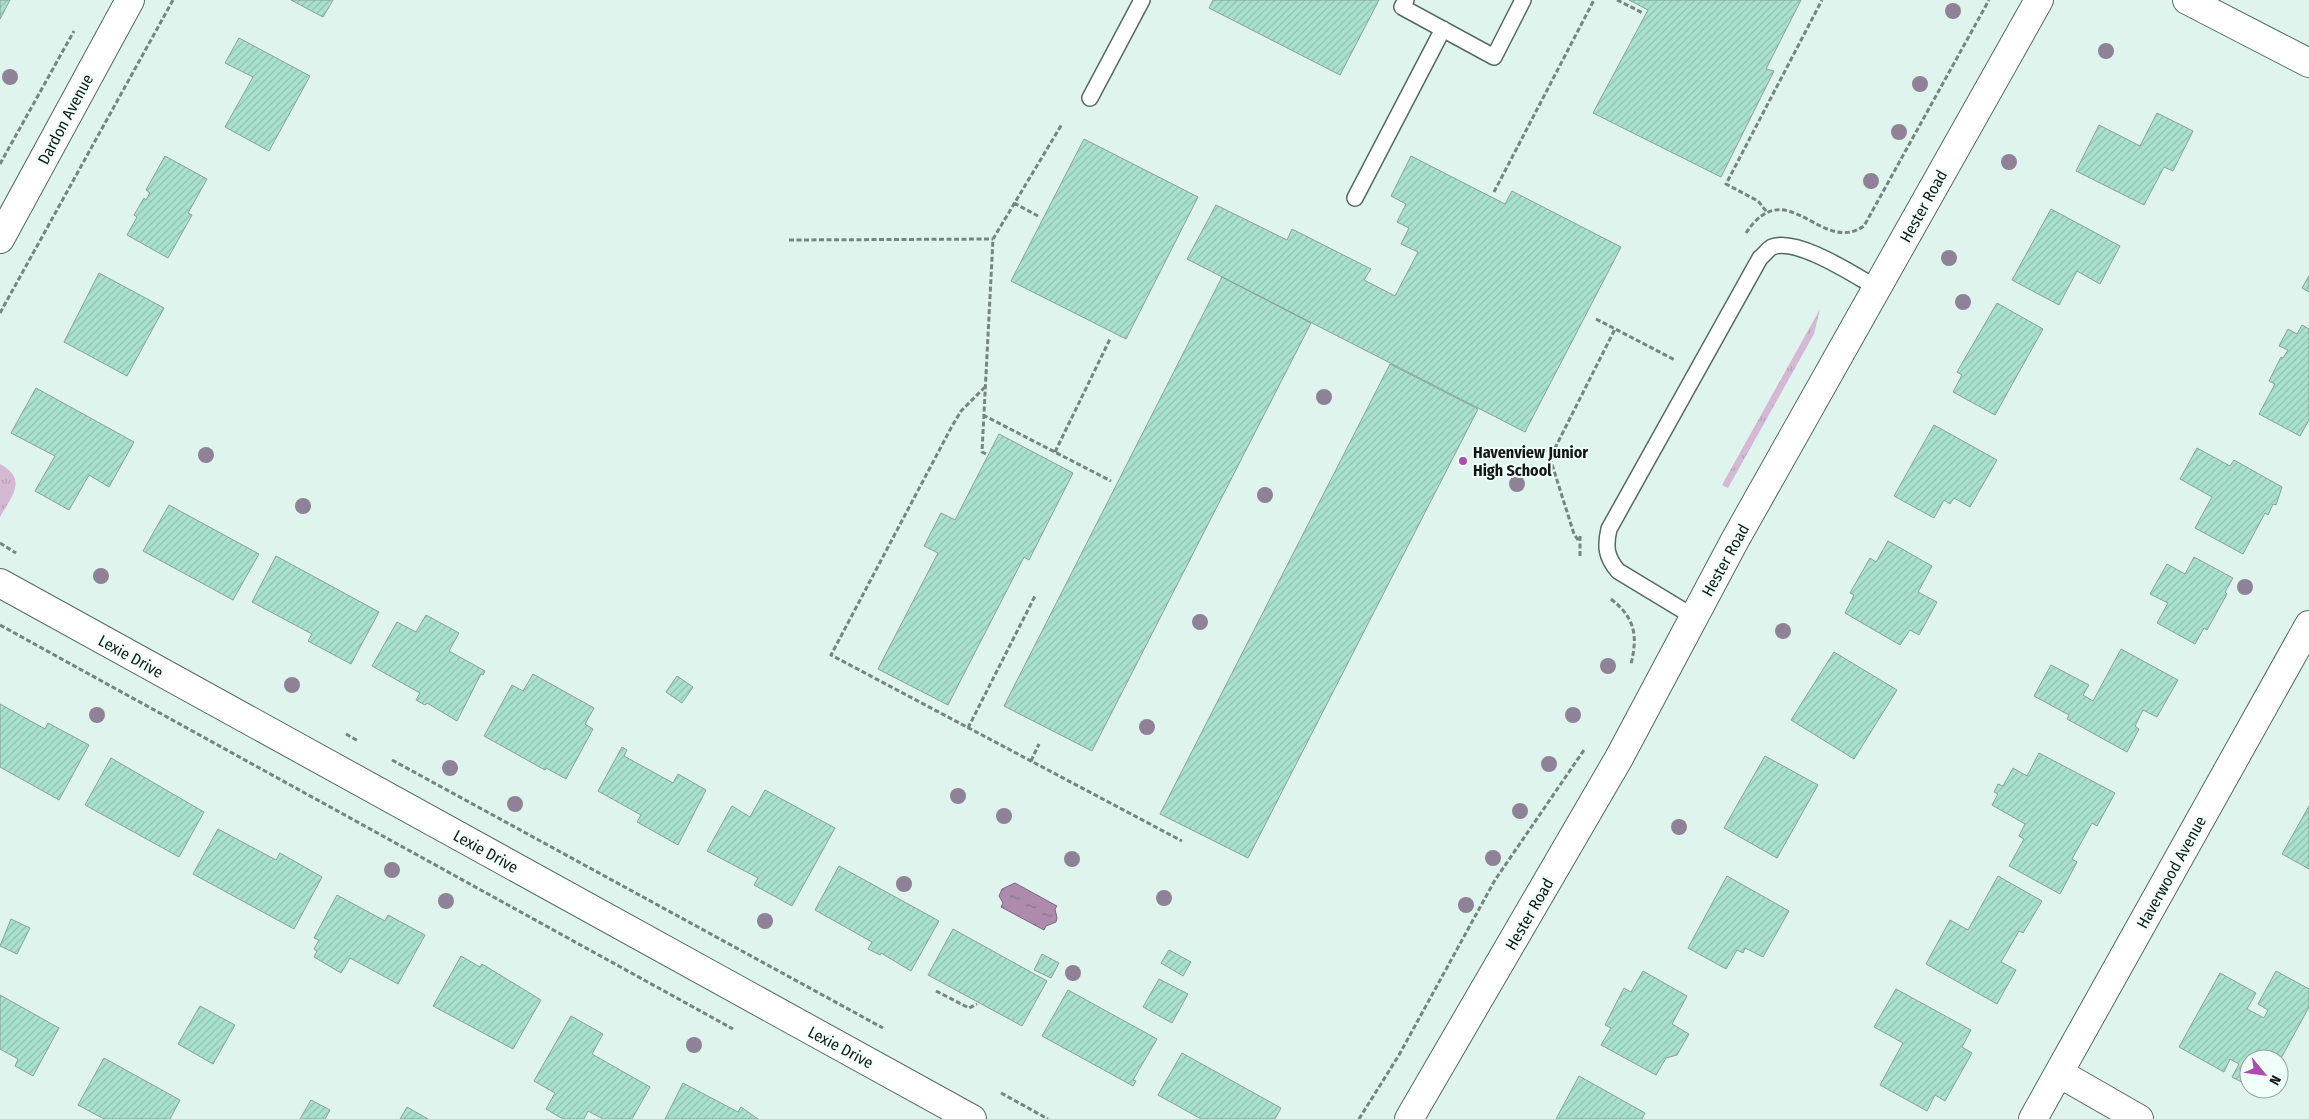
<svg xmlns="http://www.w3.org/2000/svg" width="2309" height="1119" font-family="'Fira Sans Condensed',sans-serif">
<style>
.grass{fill:url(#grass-tufts)}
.water{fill:url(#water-ripples);stroke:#7f6880}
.building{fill:url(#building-hatch);stroke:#8ba099}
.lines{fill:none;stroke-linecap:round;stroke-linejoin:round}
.service-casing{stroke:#566a63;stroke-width:18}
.minor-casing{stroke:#566a63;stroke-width:30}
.path{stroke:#778580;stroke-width:3;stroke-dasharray:5 2.5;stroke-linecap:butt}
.service{stroke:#fff;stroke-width:15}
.minor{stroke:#fff;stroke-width:28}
.tree{fill:#8f8196}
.poi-dot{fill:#af4ab0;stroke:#f1fffa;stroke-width:2}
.labels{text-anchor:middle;stroke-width:4;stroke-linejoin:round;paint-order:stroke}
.street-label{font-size:16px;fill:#111816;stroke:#f1fffa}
.poi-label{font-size:16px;font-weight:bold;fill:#111816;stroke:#f1fffa;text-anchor:start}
</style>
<defs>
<pattern id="grass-tufts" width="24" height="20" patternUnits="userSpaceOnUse" patternTransform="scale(1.25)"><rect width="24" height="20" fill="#d5b9d4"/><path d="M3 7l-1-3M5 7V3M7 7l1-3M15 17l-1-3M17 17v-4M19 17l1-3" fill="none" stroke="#b69eb5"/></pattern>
<pattern id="water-ripples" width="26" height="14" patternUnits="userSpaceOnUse" patternTransform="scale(1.25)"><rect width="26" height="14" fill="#ae8bad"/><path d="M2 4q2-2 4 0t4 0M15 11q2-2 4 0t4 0" fill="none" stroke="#8c718c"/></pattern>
<pattern id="building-hatch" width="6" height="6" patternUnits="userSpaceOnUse" patternTransform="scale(1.25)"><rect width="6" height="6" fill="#a9e1cf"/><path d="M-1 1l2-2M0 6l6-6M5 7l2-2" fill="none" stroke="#90c0b1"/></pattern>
</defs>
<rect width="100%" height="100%" fill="#def4ec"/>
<!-- grass -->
<path class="grass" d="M1820,309L1814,334L1728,488L1722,485Z
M0,464C28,479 12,496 0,517Z"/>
<!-- water -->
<path class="water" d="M1015,883L1057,906L1055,909L1057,918L1056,922L1046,926L1044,930L1001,907L1003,903L999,896L1002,889Z"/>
<!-- building -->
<path class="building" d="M0,0H10L0,19Z
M291,0H333L323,17Z
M1213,0H1379L1340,75L1209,8Z
M1629,0H1801L1766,69L1774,71L1721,177L1593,113L1648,10Z
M239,38L310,76L269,151L225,127L253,77L225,63Z
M2157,113L2193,131L2173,171L2164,167L2144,205L2076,171L2099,125L2140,146Z
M1084,139L1198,197L1126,339L1011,281Z
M165,156L207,179L188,213L192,215L168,258L127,235L137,217L134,215L144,198L146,200L150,193L146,190Z
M1411,156L1505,204L1512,191L1621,247L1525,432L1187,259L1216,205L1287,240L1292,229L1371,269L1364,280L1395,296L1418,252L1401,244L1409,228L1397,222L1406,204L1391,196Z
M2051,209L2120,246L2100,284L2077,271L2059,305L2012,280Z
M99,273L164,308L127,376L64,342Z
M2309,276V292L2302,288Z
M1222,277L1311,323L1092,751L1004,706Z
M1997,303L2043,329L1995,415L1953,392L1962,375L1957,372Z
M2302,325L2309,329V420L2300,436L2259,414L2275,384L2269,381L2281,357L2283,358L2288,350L2279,346L2288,329L2297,334Z
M1390,364L1478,409L1248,858L1160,814Z
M36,388L134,442L109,487L89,475L69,510L35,491L55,456L11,433Z
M1934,425L1997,460L1970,507L1954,498L1950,504L1944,500L1934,518L1894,496Z
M999,434L1073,473L1029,560L1024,557L948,705L878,669L938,553L924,546L941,513L955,520Z
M2197,448L2230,466L2234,460L2282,487L2276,505L2273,504L2268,515L2265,513L2243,554L2195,528L2212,497L2180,479Z
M169,505L259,554L233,600L143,551Z
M1888,541L1932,566L1918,592L1937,602L1919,635L1910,630L1900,645L1845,613L1854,595L1850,593L1870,558L1876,562Z
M276,556L379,612L351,664L308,641L312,634L252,602Z
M2194,557L2233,578L2225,592L2227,594L2207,630L2204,628L2195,644L2157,623L2168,603L2150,594L2167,564L2185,574Z
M426,615L459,633L449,651L485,671L483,675L481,674L457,721L427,703L425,705L416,700L420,693L372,666L397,622L416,632Z
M2121,649L2178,680L2157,717L2143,710L2135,726L2139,729L2127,752L2067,719L2069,715L2034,696L2051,665L2089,685L2083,695L2093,701Z
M1834,652L1897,690L1854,759L1791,720Z
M533,674L594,708L585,724L593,729L566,779L546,768L545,770L484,736L512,685L523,691Z
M677,676L693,687L682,703L666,692Z
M0,704L45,729L48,723L89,745L59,800L0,767Z
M622,747L627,750L624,756L673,783L678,774L706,790L678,845L637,822L641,815L598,791Z
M2039,753L2115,793L2097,826L2092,823L2072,859L2077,862L2060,894L2009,866L2024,839L2019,836L2025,824L1992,805L1998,794L1994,792L1998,784L2003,786L2013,768L2027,776Z
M1765,756L1818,785L1777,858L1724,828Z
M111,758L204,812L179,857L85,805Z
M765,790L835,828L792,906L754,885L758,878L707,851L732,806L750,817Z
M2309,806V869L2282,854Z
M218,829L276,860L280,853L322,877L294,929L193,874Z
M839,866L939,921L911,971L881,953L880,955L868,949L872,942L815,910Z
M1727,876L1789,911L1763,957L1745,948L1743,953L1737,950L1726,969L1688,948Z
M1998,876L2042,901L2023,933L2019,931L2001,962L2016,970L1997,1004L1926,964L1950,920L1968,930Z
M337,895L385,921L388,915L425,935L398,984L350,958L341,973L314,957L317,951L314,949L319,940L314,938Z
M11,919L30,928L17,954L0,946Z
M953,929L1047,981L1022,1026L928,975Z
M1169,950L1191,962L1183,976L1161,963Z
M1042,954L1059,963L1051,978L1034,970Z
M461,956L480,967L482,964L541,1000L513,1049L433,1006Z
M1643,971L1687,996L1672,1024L1689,1034L1677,1055L1666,1058L1656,1075L1601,1045L1611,1028L1605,1025L1624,988L1631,992Z
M2276,971L2309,989V1007L2279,1062V1059H2249V1086L2232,1077L2239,1064L2230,1059L2224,1072L2179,1047L2220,973L2256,993L2247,1009L2264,1018L2268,1010L2258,1004Z
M1159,979L1188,994L1172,1023L1143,1007Z
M1896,989L1971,1030L1962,1047L1972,1053L1945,1101L1935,1095L1927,1111L1880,1085L1903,1043L1874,1027Z
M1068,990L1157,1039L1133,1080L1136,1081L1133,1086L1042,1036Z
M0,995L59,1028L33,1076L15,1066L18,1059L0,1049Z
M200,1006L235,1025L213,1064L178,1044Z
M571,1016L603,1034L592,1054L650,1087L632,1119H603L588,1111L584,1119H563L546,1109L555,1093L534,1081Z
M1182,1053L1281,1108L1275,1119H1201L1158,1095Z
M104,1058L180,1100L170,1119H104L78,1105Z
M1579,1076L1645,1113L1642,1119H1556Z
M683,1083L738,1112L741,1107L758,1119H665Z
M311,1100L330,1110L325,1119H300Z
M407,1107L428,1119H400Z"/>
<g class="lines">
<!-- service casing -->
<g class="service-casing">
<path id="service" d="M1406,0L1402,7L1494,57L1523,0
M1090,98L1142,0
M1355,198L1443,29
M1694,617L1618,571C1606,557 1605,546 1609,529L1760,258C1764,255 1768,249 1772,247C1797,237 1854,275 1877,288"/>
</g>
<!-- minor casing -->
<g class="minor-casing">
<path id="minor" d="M2187,0L2309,63
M0,239L130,0
M0,583L972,1119
M2059,1073L2139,1119
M1409,1119L1619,758L1735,540L2039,0
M2033,1119L2309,625"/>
</g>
<!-- path -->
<path class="path" d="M1617,0L1643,13
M0,164L74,31
M1494,192L1594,0
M1014,203L1038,216
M1766,211L1758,201L1726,184L1822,0
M1746,233C1787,171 1821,256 1864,226L1989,0
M789,240L993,239
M0,313L173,0
M1596,319L1675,360
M985,387L961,411L951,428L831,655L1182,841
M983,415L1111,481
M1055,452L1110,339
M986,454L982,452L993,239L1062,124
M1580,536V557
M1578,540L1574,534L1550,458L1615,329
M0,543L16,553
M1611,599C1635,618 1638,635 1631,664
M0,625L733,1029
M968,728L1035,596
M346,734L358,741
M392,760L883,1028
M1031,761L1039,744
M936,991L969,1008L977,1004
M1001,1093L1048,1119
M1359,1119L1399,1055L1495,880L1584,750"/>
<!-- service -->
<use href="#service" class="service"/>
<!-- minor -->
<use href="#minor" class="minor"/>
</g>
<!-- trees -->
<g class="tree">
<circle cx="1953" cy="11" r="8"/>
<circle cx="2106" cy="51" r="8"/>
<circle cx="10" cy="77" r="8"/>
<circle cx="1920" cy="84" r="8"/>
<circle cx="1899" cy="132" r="8"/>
<circle cx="2009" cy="162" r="8"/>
<circle cx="1871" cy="181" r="8"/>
<circle cx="1949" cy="258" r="8"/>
<circle cx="1963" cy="302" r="8"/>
<circle cx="1324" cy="397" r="8"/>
<circle cx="206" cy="455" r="8"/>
<circle cx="1517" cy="484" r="8"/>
<circle cx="1265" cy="495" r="8"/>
<circle cx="303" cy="506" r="8"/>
<circle cx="101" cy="576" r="8"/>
<circle cx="2245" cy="587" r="8"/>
<circle cx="1200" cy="622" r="8"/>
<circle cx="1783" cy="631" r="8"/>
<circle cx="1608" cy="666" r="8"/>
<circle cx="292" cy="685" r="8"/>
<circle cx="97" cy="715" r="8"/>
<circle cx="1573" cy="715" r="8"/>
<circle cx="1147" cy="727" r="8"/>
<circle cx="1549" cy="764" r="8"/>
<circle cx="450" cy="768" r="8"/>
<circle cx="958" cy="796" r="8"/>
<circle cx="515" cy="804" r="8"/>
<circle cx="1520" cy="811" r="8"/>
<circle cx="1004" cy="816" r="8"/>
<circle cx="1679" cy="827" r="8"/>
<circle cx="1493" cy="858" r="8"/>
<circle cx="1072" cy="859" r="8"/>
<circle cx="392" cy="870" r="8"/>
<circle cx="904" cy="884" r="8"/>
<circle cx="1164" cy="898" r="8"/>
<circle cx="446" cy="901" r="8"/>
<circle cx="1466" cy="905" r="8"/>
<circle cx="765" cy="921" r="8"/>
<circle cx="1073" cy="973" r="8"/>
<circle cx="694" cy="1045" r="8"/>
</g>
<!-- markers -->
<circle class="poi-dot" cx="1463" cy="461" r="5"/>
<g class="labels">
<!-- street labels -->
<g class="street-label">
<text transform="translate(65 119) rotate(-62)" y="6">Dardon Avenue</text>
<text transform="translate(1923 206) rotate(-61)" y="6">Hester Road</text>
<text transform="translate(1725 560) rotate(-61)" y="6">Hester Road</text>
<text transform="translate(131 656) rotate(29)" y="6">Lexie Drive</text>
<text transform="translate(486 851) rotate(29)" y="6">Lexie Drive</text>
<text transform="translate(2171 872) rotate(-61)" y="6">Haverwood Avenue</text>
<text transform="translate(1529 914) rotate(-60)" y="6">Hester Road</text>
<text transform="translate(841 1047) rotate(28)" y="6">Lexie Drive</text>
</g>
<!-- poi labels -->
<g class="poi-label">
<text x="1473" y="458">Havenview Junior<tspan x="1473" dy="18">High School</tspan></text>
</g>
</g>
<!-- north arrow -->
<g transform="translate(2264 1074) rotate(119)"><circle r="24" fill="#f1fffa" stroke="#97a39f"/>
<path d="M0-4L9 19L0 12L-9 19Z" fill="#af4ab0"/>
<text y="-8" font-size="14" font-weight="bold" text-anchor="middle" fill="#111816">N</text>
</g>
</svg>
